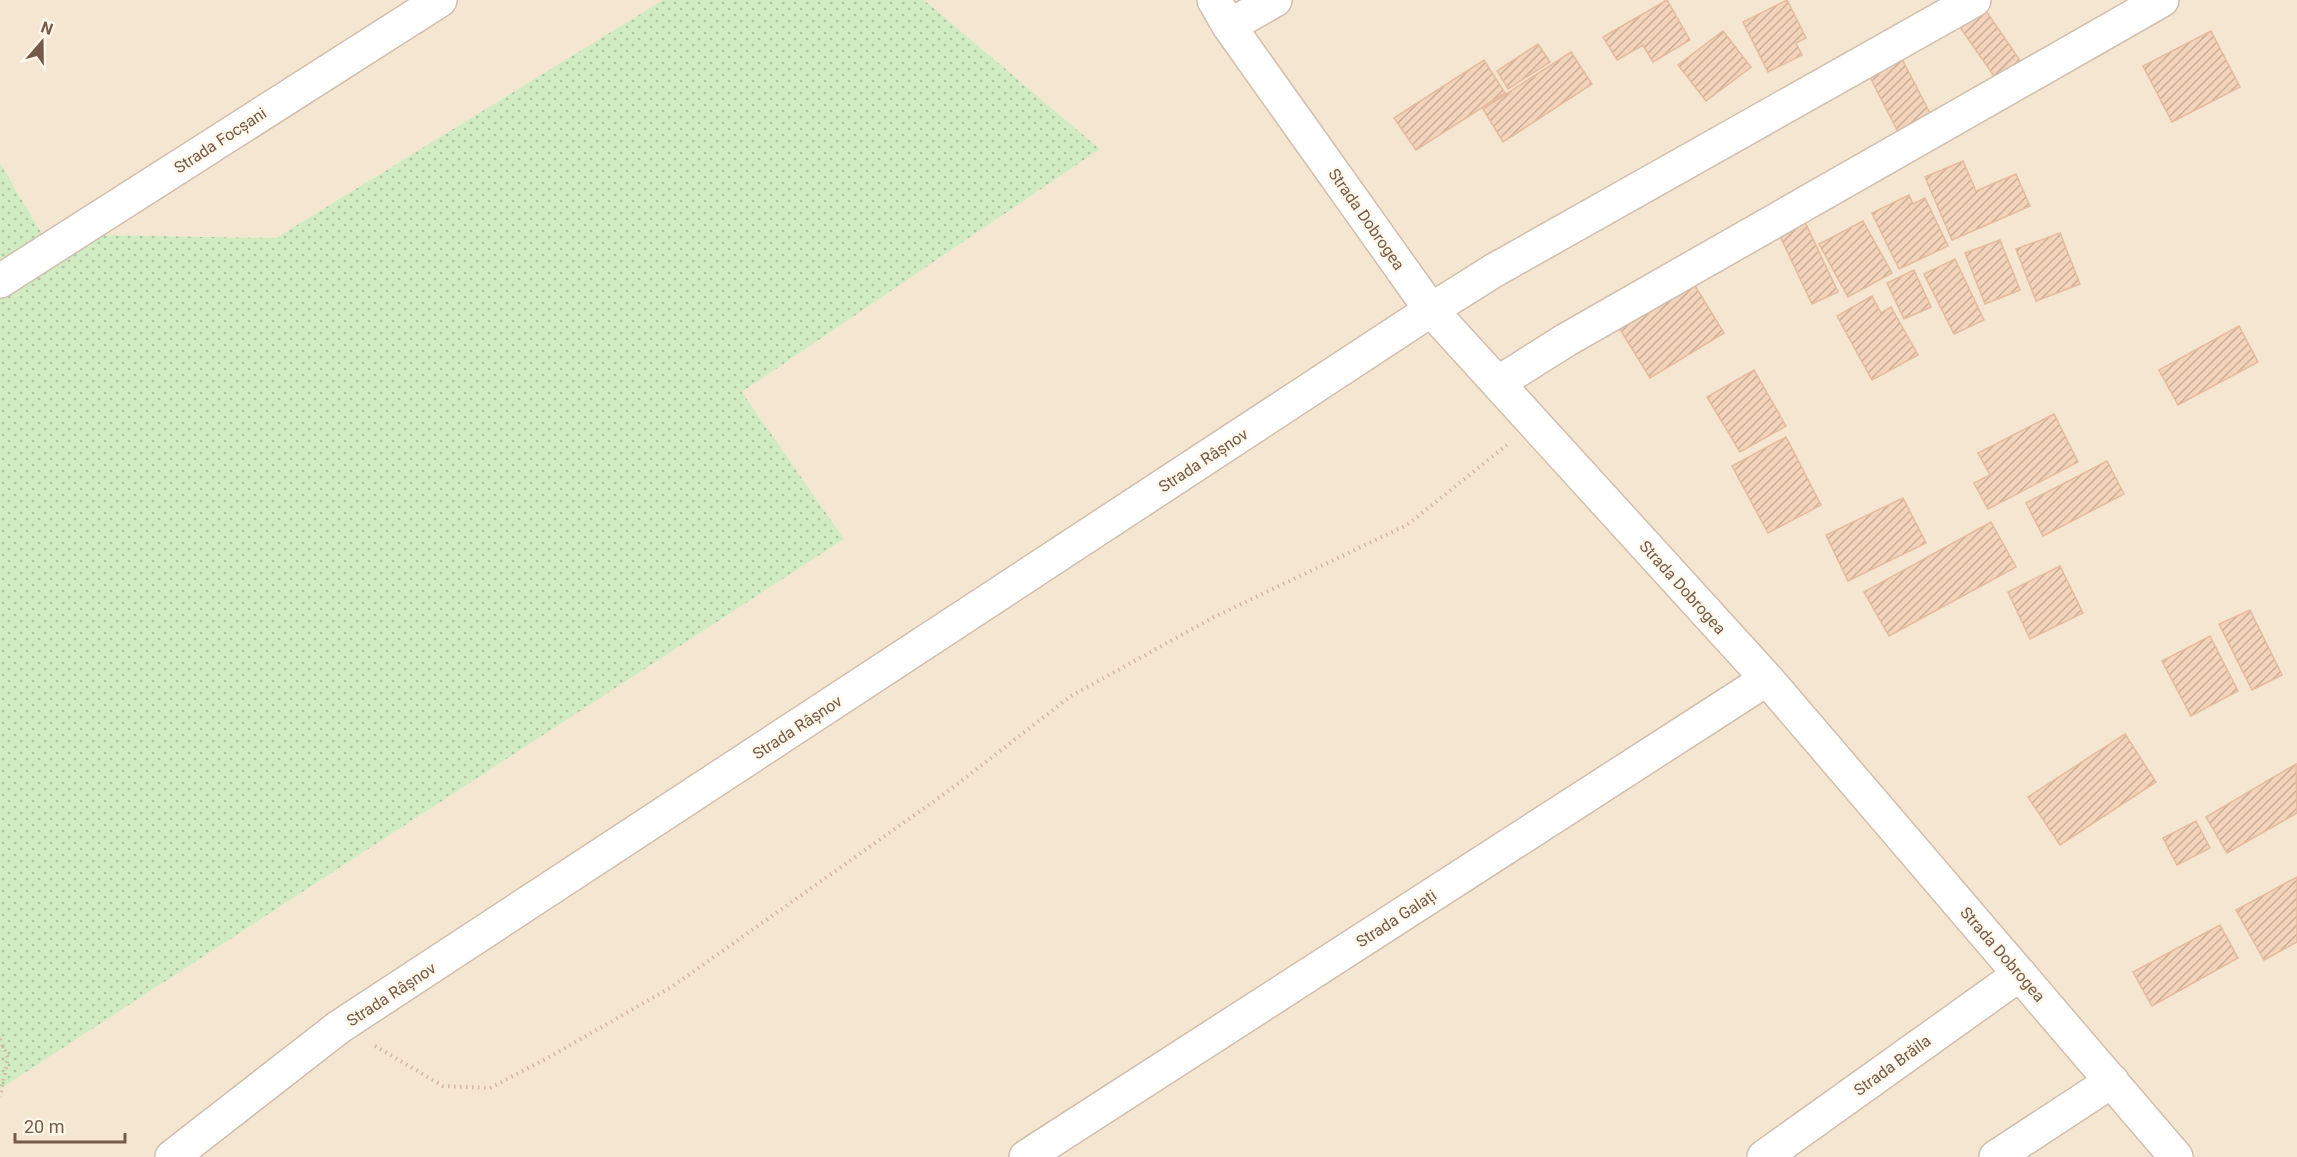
<svg xmlns="http://www.w3.org/2000/svg" width="2297" height="1157" font-family="Roboto,sans-serif">
<style>
.residential{fill:#f5e6d2}
.grass{fill:url(#grass-dots)}
.building{fill:url(#building-hatch);stroke:#e6ba9a;stroke-width:1.5}
.lines{fill:none;stroke-linecap:round;stroke-linejoin:round}
.minor-casing{stroke:#d1bead;stroke-width:36}
.path{stroke:#d8b69e;stroke-width:4;stroke-dasharray:1.5 4.5;stroke-linecap:butt}
.minor{stroke:#fff;stroke-width:33}
.labels{text-anchor:middle;stroke-width:4.5;stroke-linejoin:round;paint-order:stroke}
.street-label{font-size:16px;fill:#765a49;stroke:#fff8ea}
</style>
<defs>
<pattern id="grass-dots" width="8" height="8" patternUnits="userSpaceOnUse" patternTransform="scale(1.5)"><rect width="8" height="8" fill="#d1ebc2"/><path d="M2 2h.1M6 6h.1" fill="none" stroke="#aec1a0" stroke-width="1.8" stroke-linecap="round"/></pattern>
<pattern id="building-hatch" width="6" height="6" patternUnits="userSpaceOnUse" patternTransform="scale(1.5)"><rect width="6" height="6" fill="#f3d3ba"/><path d="M-1 1l2-2M0 6l6-6M5 7l2-2" fill="none" stroke="#c9ae99"/></pattern>
</defs>
<rect width="100%" height="100%" fill="#fdf4e4"/>
<!-- residential -->
<path class="residential" d="M0,0H663L276,238L42,234L0,163Z
M924,0H2297V1157H0V1089L844,539L742,392L1100,149Z"/>
<!-- grass -->
<path class="grass" d="M663,0H924L1100,149L742,392L844,539L0,1089V163L42,234L276,238Z"/>
<!-- building -->
<path class="building" d="M1667,0L1690,40L1653,62L1643,45L1617,60L1603,37Z
M1787,0L1806,38L1796,43L1802,55L1768,72L1743,22Z
M1982,5L2021,62L1996,79L1957,23Z
M1723,31L1751,67L1706,101L1678,65Z
M2211,31L2240,87L2172,122L2143,66Z
M1538,44L1550,62L1508,89L1497,71Z
M1571,52L1592,84L1503,142L1483,109Z
M1902,59L1931,115L1898,132L1869,75Z
M1484,60L1505,93L1416,150L1394,118Z
M1963,161L1976,191L2016,174L2030,206L1952,240L1925,177Z
M1909,195L1913,204L1925,198L1948,246L1899,269L1872,213Z
M1804,220L1838,292L1812,304L1778,232Z
M1863,221L1892,273L1848,297L1819,244Z
M2060,233L2080,284L2036,301L2016,249Z
M2000,240L2020,290L1985,304L1965,253Z
M1955,259L1984,320L1954,334L1924,274Z
M1914,270L1931,307L1904,319L1887,283Z
M1692,281L1724,333L1650,378L1618,326Z
M1872,296L1881,313L1891,307L1918,355L1872,380L1837,316Z
M2239,326L2258,362L2178,405L2159,370Z
M1754,370L1786,426L1740,452L1707,397Z
M2054,414L2078,462L1988,509L1974,483L1990,475L1978,453Z
M1786,437L1821,505L1768,533L1732,466Z
M2107,461L2124,494L2043,536L2026,503Z
M1903,498L1926,543L1848,581L1826,535Z
M1991,522L2016,567L1889,636L1864,592Z
M2060,566L2083,613L2030,639L2008,592Z
M2250,610L2282,675L2252,690L2219,624Z
M2210,636L2238,691L2191,716L2162,661Z
M2125,734L2156,782L2060,845L2028,797Z
M2296,764L2297,813L2227,853L2206,817Z
M2196,821L2210,848L2177,865L2163,838Z
M2297,877V942L2264,960L2236,910Z
M2220,925L2238,958L2152,1006L2133,972Z"/>
<g class="lines">
<!-- minor casing -->
<g class="minor-casing">
<path id="minor" d="M1214,0L1229,26L1431,310L1767,679L2176,1157
M1229,26L1275,0
M0,281L440,0
M1498,383L1566,340L2162,0
M172,1157L339,1027L1431,310L1493,271L1974,0
M1026,1157L1767,679
M1764,1157L2020,974
M1996,1157L2112,1081"/>
</g>
<!-- path -->
<path class="path" d="M0,1039L8,1058L0,1097
M375,1046L443,1086L490,1088L553,1055L673,986L947,792L1071,696L1214,617L1407,525L1507,445"/>
<!-- minor -->
<use href="#minor" class="minor"/>
</g>
<g class="labels">
<!-- street labels -->
<g class="street-label">
<text transform="translate(220 140) rotate(-33)" y="6">Strada Focșani</text>
<text transform="translate(1367 219) rotate(55)" y="6">Strada Dobrogea</text>
<text transform="translate(1203 460) rotate(-33)" y="6">Strada Râșnov</text>
<text transform="translate(1683 587) rotate(48)" y="6">Strada Dobrogea</text>
<text transform="translate(797 727) rotate(-33)" y="6">Strada Râșnov</text>
<text transform="translate(1396 918) rotate(-33)" y="6">Strada Galați</text>
<text transform="translate(2003 954) rotate(49)" y="6">Strada Dobrogea</text>
<text transform="translate(391 994) rotate(-33)" y="6">Strada Râșnov</text>
<text transform="translate(1892 1065) rotate(-36)" y="6">Strada Brăila</text>
</g>
</g>
<!-- north arrow -->
<g transform="translate(42 42) rotate(20)" stroke="#fff8ea" stroke-width="4.5" paint-order="stroke">
<path d="M0-4.5L10 22L0 15L-10 22Z" fill="#765a49"/>
<text y="-9" font-size="16" font-weight="bold" text-anchor="middle" fill="#765a49">N</text>
</g>
<!-- scale -->
<path d="M15 1133v9h110v-9" fill="none" stroke="#765a49" stroke-width="3"/>
<text x="24" y="1133" font-size="18" fill="#765a49" stroke="#fff8ea" stroke-width="4.5" paint-order="stroke">20 m</text>
</svg>
